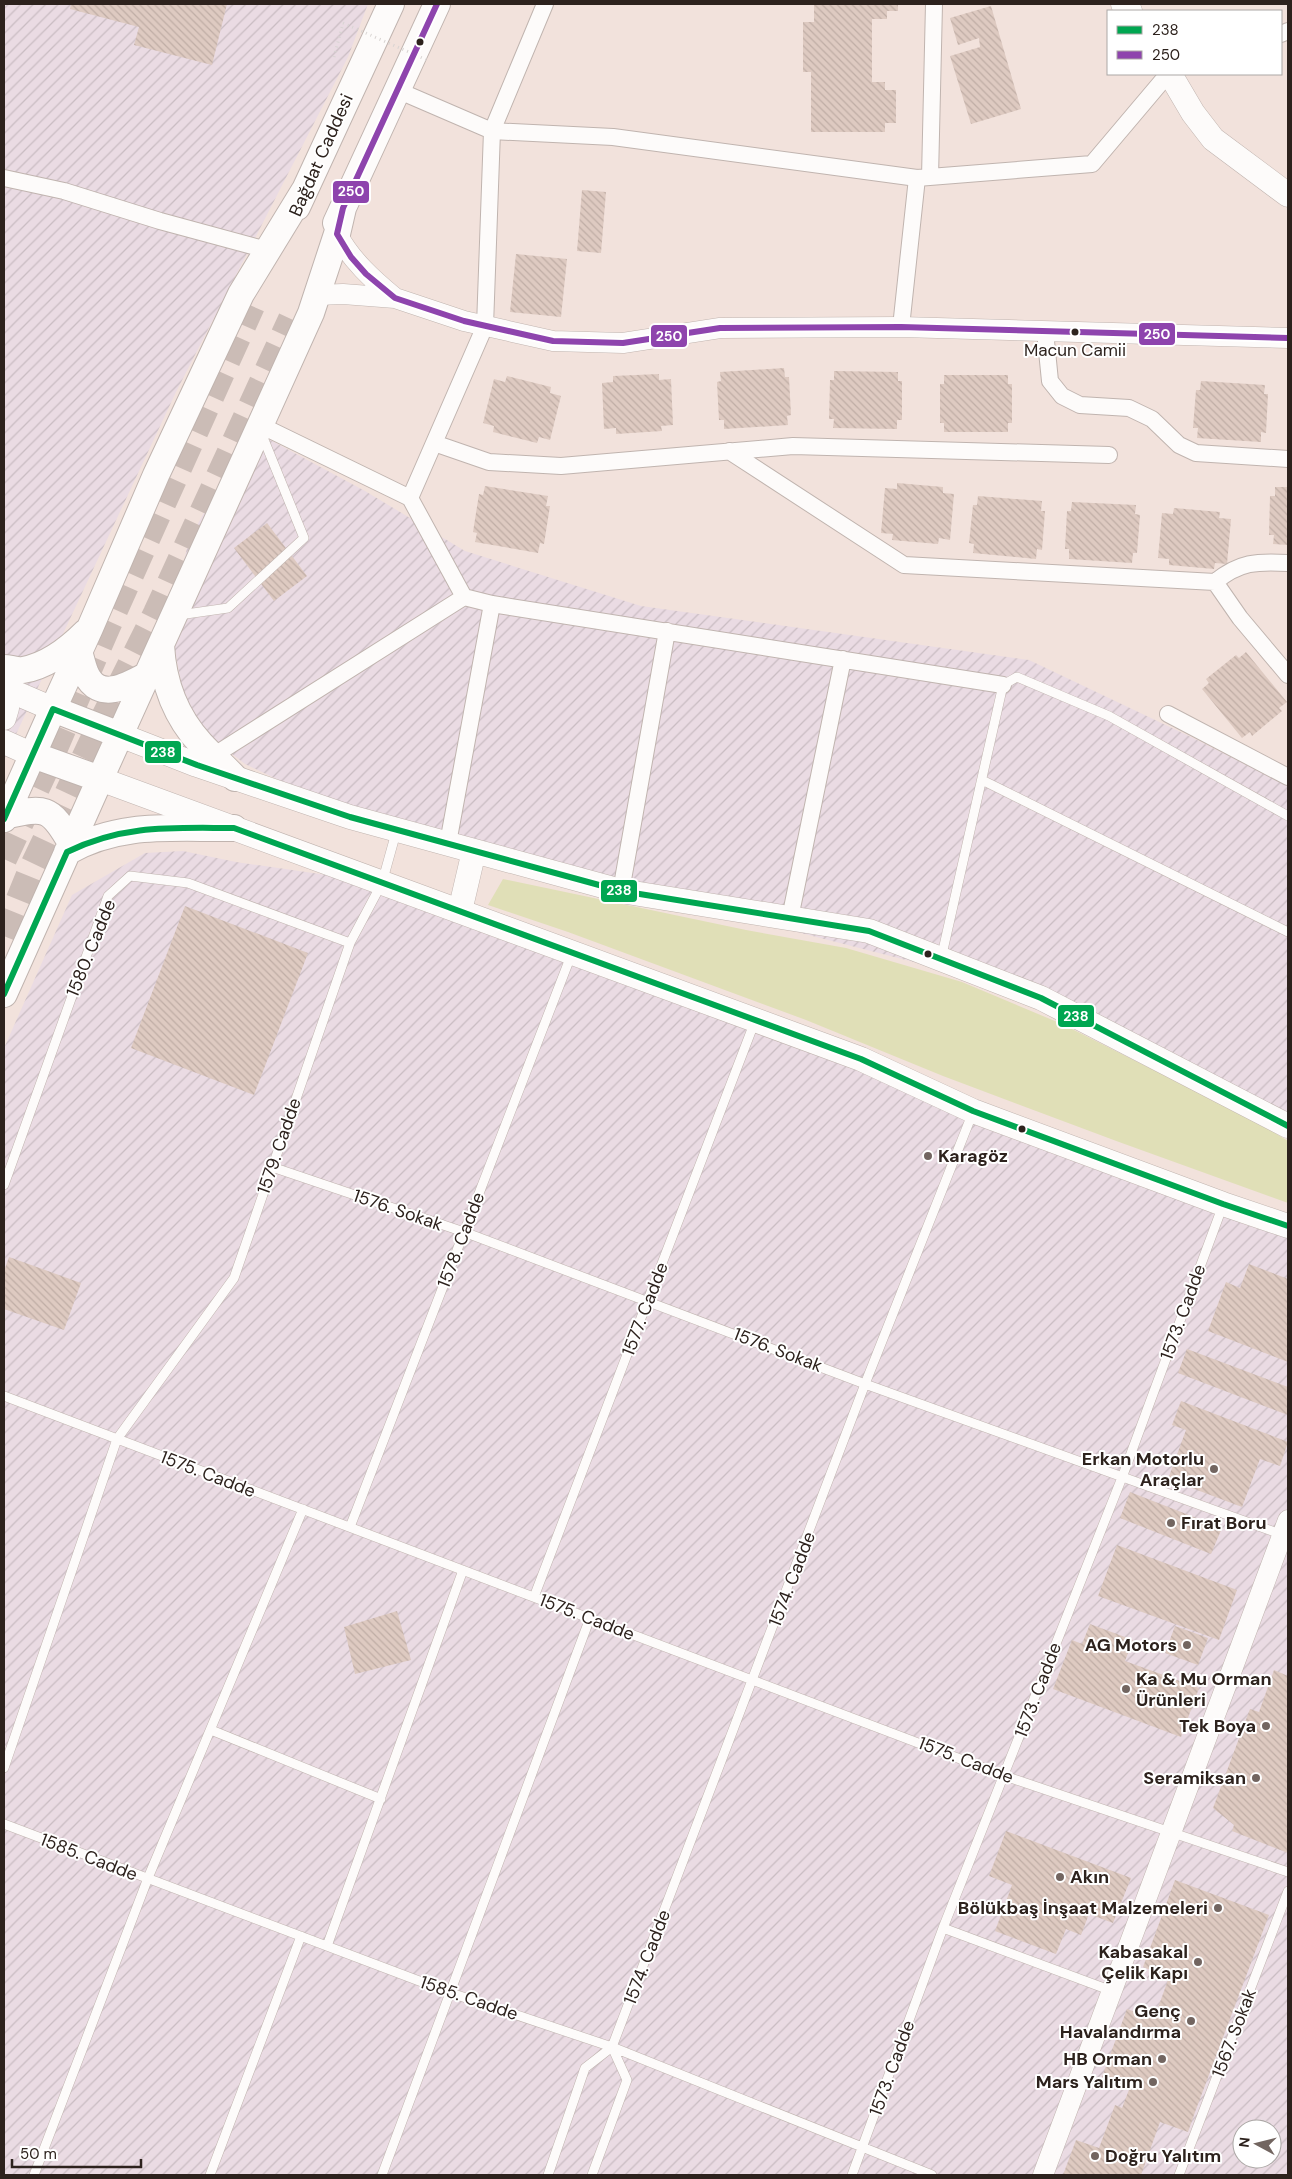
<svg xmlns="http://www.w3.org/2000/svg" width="1292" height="2179" font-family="'DM Sans',sans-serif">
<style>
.industrial{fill:url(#industrial-furrows);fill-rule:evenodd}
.grass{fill:#e0dfb7}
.building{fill:url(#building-back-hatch)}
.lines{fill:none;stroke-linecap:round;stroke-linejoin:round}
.primary-tunnel{stroke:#cbbcb6;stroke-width:26;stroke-dasharray:26 13;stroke-linecap:butt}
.service-casing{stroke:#c0b4af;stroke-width:10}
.minor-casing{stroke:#c0b4af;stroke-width:18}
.tertiary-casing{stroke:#c0b4af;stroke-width:21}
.secondary-casing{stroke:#c0b4af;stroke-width:25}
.primary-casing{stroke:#c0b4af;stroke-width:28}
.path{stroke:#d8d4d2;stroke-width:3;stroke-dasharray:1 4;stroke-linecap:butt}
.service{stroke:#fdfbfa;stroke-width:9}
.minor{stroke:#fdfbfa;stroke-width:16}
.tertiary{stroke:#fdfbfa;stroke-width:20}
.secondary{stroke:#fdfbfa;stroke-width:24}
.primary{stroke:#fdfbfa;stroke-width:26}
.path-bridge{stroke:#d8d4d2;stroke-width:3;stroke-dasharray:1 4;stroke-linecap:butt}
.bus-1-casing{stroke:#fff;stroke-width:10}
.bus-2-casing{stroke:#fff;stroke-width:10}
.bus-1{stroke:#00a651;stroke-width:6}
.bus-2{stroke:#8e44ad;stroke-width:6}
.bus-dot{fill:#2d221d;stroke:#fff;stroke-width:2}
.poi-dot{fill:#726560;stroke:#fff;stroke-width:2}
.labels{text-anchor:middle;stroke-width:4;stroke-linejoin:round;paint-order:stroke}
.bus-label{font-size:17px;fill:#2d221d;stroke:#fff}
.street-label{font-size:18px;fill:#2d221d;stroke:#fff}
.poi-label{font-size:18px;font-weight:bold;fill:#2d221d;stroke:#fff;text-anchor:end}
.line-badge{stroke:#fff;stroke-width:2}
.badge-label{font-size:14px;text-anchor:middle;font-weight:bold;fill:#fff}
</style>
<defs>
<pattern id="industrial-furrows" width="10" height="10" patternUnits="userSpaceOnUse" patternTransform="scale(1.25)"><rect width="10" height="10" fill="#eadbe3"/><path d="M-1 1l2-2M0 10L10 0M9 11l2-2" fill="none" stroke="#c9bcc2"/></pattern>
<pattern id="building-back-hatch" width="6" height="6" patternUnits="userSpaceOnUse" patternTransform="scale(1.25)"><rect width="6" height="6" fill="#decac1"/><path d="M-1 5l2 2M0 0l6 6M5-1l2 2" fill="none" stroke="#bfada5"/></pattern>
</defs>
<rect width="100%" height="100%" fill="#f2e2dc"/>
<!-- industrial -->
<path class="industrial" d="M4,4H368L348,57L176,392L4,760Z
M250,429L365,491L465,551L641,606L1029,660L1193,738L1288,786V1123L1015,988L365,821L245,764L209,736L192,712L182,687L169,622L189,540Z
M183,851L236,862L382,883L1288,1226V2175H4V1048L72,895L145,853ZM1242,2129H1272V2159H1242Z"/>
<!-- grass -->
<path class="grass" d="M503,879L746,930L846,948L962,982L1062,1024L1259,1123L1288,1141V1203L1119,1142L943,1076L806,1020L568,932L488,905Z"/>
<!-- building -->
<path class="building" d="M71,4H227L212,65L134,45L139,27L70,9Z
M814,4H898V11H887V19H872V82H885V90H896V123H885V132H811V72H803V22H814Z
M991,6L1021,109L971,124L950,56L980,47L979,38L958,45L950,18Z
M582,190L606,192L601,253L577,251Z
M516,254L567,259L561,317L510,312Z
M784,368L785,377H789L791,415L787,416L788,425L724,429V420H719L717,382L721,381L720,372Z
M834,371L898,372V381H902V420H897V429L833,428L834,419H829L830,380H834Z
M659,374V380L671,379L673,425L661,426L662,431L616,434V428L604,429L602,383L613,382V376Z
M944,375H1008V384H1012V423H1008V432H944V423H940V384H944Z
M507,376L551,387L550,393L561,396L550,440L539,437L537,443L493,432L494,426L483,423L494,379L505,382Z
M1201,381L1265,385L1264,394H1268L1266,433L1261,432V442L1197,438L1198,428H1193L1196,390H1200Z
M897,483L943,487V493L954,494L950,540L939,538L938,544L892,540L893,534L881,533L885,488L897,489Z
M485,486L548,496L546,506H550L544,544L540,543L538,553L475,542L477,533L473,532L479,494L483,495Z
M1275,487H1288V545L1273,544L1274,535H1269L1270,496H1275Z
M978,496L1042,501L1041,511H1045L1042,550L1037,549L1036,559L973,553L974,544L969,543L973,505H977Z
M1072,502L1136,505L1135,514L1140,515L1137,553H1133L1132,563L1069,559V549H1065L1067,511H1071Z
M1174,508L1220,512L1219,518L1231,519L1227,564L1215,563L1214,569L1169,565V559L1158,558L1162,513L1173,514Z
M267,523L307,576L274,601L234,548Z
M1246,652L1287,702L1279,708L1282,711L1252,736L1250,732L1242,738L1202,689L1209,683L1206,679L1236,655L1239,658Z
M185,906L308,953L254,1095L131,1048Z
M9,1257L81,1283L64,1330L4,1309V1271Z
M1249,1264L1288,1279V1362L1208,1331L1226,1282L1240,1288Z
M1187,1349L1288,1387V1415L1178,1373Z
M1181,1401L1288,1442L1280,1466L1260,1459L1242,1507L1168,1479L1186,1430L1172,1425Z
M1130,1492L1222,1528L1211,1554L1120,1518Z
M1117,1545L1237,1590L1219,1640L1098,1596Z
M397,1611L411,1660L355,1674L344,1627Z
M1090,1624L1133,1640L1125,1661L1199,1688L1181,1737L1053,1689L1072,1640L1082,1644Z
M1175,1626L1208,1638L1198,1665L1165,1653Z
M1274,1670L1288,1676V1853L1232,1831L1234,1825L1213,1808L1250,1709L1259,1712Z
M1006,1831L1131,1878L1113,1923L1089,1914L1081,1935L1066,1929L1056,1954L995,1931L1012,1885L989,1876Z
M1175,1880L1269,1915L1195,2112L1188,2132L1160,2122L1141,2175H1063L1076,2140L1099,2148L1115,2105L1122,2108L1130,2087L1102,2077L1127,2009L1154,2019L1169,1977L1143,1967Z"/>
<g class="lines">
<!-- primary-tunnel -->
<path class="primary-tunnel" d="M4,859L49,762L107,628L252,306
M4,936L30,872L97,731L156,613L291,319"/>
<!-- service casing -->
<g class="service-casing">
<path id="service" d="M179,615L228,608L304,538L262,435
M982,780L1288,932
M941,959L1003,685L1017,677L1109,716L1288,816
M272,1167L464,1232L865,1384L1283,1535
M4,1185L108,896L130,876L188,883L350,943
M4,1396L1005,1776L1288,1872
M350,1527L572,953
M534,1597L755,1021
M211,1730L381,1799
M4,1768L117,1439L234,1278L350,943L382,883L397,829
M4,1824L451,1993L612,2047L932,2175
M943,1928L1112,1991
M327,1946L463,1570
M612,2047L865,1384L973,1112
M34,2175L148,1878L303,1509
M210,2175L301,1936
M382,2175L590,1618
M548,2175L585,2068L612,2047
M592,2175L627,2080L612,2047
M852,2175L943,1928L1123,1475L1223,1205
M1179,2175L1288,1891"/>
</g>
<!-- minor casing -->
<g class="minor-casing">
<path id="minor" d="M1281,34L1288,31
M397,90L492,131L613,137L917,178L1092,164L1168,74
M930,177L934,4
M4,178L64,191L160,221L267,250
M901,327L917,178
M1045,331L1050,381L1062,396L1080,405L1129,408L1152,419L1179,445L1196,453L1288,459
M260,425L410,498L485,326L492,131L545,4
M434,443L489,462L561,466L793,446L1109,455
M729,451L904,565L1215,582C1239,562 1257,561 1288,563
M410,498L464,597L492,604L1003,685
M1215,582L1240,618L1288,675
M1168,714L1288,777
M213,756L464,597
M448,843L492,604
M621,891L667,631
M790,918L843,659"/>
</g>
<!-- tertiary casing -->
<g class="tertiary-casing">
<path id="tertiary" d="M337,234C352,261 372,279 395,298
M317,295L343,294L395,298L464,321L553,341L623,343L720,328L901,327L1288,338
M1043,2175L1288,1520"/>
</g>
<!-- secondary casing -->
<g class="secondary-casing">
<path id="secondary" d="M1123,4L1130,11
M1170,74L1193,113L1213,139L1288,195
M4,688L53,709
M4,694L7,708L4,718
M120,735L197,765L350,817L621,891L869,931L1041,998L1288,1126
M4,742L33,755
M100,779L861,1059L973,1111L1223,1204L1288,1226
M460,911L474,851"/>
</g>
<!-- primary casing -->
<g class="primary-casing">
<path id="primary" d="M297,207L391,4
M336,223L437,4
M161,645C163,682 176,717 201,744C212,756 224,766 235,778
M79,651C81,658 83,667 86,674C99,702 127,686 147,675
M4,668C10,668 17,671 23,670C47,666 70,648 86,632
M53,709L90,628L156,475L241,294L304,191
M33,755L100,779L311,313L337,234L343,208
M5,816C45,807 50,806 71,843
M4,819L53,709L120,735
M67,852C120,821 175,829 234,828
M4,994L100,779"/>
</g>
<!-- path -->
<path class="path" d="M334,57L343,23"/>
<!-- service -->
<use href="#service" class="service"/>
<!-- minor -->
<use href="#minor" class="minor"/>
<!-- tertiary -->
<use href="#tertiary" class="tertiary"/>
<!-- secondary -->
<use href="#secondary" class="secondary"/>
<!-- primary -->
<use href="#primary" class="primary"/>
<!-- path-bridge -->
<path class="path-bridge" d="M343,23L427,60"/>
<!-- bus-1 casing -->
<g class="bus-1-casing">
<path id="bus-1" d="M4,819L53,709L197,765L350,817L621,891L869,931L1041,998L1288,1126
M4,994L67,852C124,824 173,828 234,828L861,1059L973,1111L1223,1204L1288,1226"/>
</g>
<!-- bus-2 casing -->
<g class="bus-2-casing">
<path id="bus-2" d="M437,4L343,208L337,234L351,257L366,274L395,298L464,321L553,341L623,343L720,328L901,327L1288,338"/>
</g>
<!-- bus-1 -->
<use href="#bus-1" class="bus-1"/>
<!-- bus-2 -->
<use href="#bus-2" class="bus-2"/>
</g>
<!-- markers -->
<g class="bus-dot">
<circle cx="420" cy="42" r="4.5"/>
<circle cx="1075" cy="332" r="4.5"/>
<circle cx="928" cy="954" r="4.5"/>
<circle cx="1022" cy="1129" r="4.5"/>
</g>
<g class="poi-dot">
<circle cx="928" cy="1156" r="5"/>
<circle cx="1214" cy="1469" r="5"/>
<circle cx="1171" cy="1523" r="5"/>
<circle cx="1187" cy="1645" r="5"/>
<circle cx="1126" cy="1689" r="5"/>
<circle cx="1266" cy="1726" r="5"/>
<circle cx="1256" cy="1778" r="5"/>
<circle cx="1060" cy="1877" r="5"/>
<circle cx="1218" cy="1908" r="5"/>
<circle cx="1198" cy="1962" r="5"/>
<circle cx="1191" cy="2021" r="5"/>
<circle cx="1162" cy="2059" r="5"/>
<circle cx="1153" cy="2082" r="5"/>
<circle cx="1095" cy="2156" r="5"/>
</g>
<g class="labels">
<!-- bus labels -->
<g class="bus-label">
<text x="1075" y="356">Macun Camii</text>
</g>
<!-- street labels -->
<g class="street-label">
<text transform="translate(321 155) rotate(-66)" y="6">Bağdat Caddesi</text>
<text transform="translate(91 948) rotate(-68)" y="6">1580. Cadde</text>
<text transform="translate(279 1146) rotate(-71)" y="6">1579. Cadde</text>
<text transform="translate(398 1210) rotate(19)" y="6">1576. Sokak</text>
<text transform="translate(461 1240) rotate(-69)" y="6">1578. Cadde</text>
<text transform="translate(645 1309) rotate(-69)" y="6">1577. Cadde</text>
<text transform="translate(1183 1312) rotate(-70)" y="6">1573. Cadde</text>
<text transform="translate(778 1350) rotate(21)" y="6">1576. Sokak</text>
<text transform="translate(208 1474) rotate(21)" y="6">1575. Cadde</text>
<text transform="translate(792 1579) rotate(-69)" y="6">1574. Cadde</text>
<text transform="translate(587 1617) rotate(21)" y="6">1575. Cadde</text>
<text transform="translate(1038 1690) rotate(-69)" y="6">1573. Cadde</text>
<text transform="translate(966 1760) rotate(21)" y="6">1575. Cadde</text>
<text transform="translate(89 1857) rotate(21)" y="6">1585. Cadde</text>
<text transform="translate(647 1957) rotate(-69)" y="6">1574. Cadde</text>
<text transform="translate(469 1998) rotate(19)" y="6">1585. Cadde</text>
<text transform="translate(1234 2033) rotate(-69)" y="6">1567. Sokak</text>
<text transform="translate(892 2068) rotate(-70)" y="6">1573. Cadde</text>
</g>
<!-- poi labels -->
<g class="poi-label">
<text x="938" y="1162" text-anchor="start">Karagöz</text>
<text x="1204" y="1465">Erkan Motorlu<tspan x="1204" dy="21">Araçlar</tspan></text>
<text x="1181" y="1529" text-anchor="start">Fırat Boru</text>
<text x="1177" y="1651">AG Motors</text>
<text x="1136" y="1685" text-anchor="start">Ka &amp; Mu Orman<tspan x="1136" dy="21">Ürünleri</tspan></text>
<text x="1256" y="1732">Tek Boya</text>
<text x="1246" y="1784">Seramiksan</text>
<text x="1070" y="1883" text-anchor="start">Akın</text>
<text x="1208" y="1914">Bölükbaş İnşaat Malzemeleri</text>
<text x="1188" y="1958">Kabasakal<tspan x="1188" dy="21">Çelik Kapı</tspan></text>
<text x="1181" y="2017">Genç<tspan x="1181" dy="21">Havalandırma</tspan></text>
<text x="1152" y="2065">HB Orman</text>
<text x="1143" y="2088">Mars Yalıtım</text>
<text x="1105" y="2162" text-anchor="start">Doğru Yalıtım</text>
</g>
</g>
<g class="line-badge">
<rect x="332" y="180" width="38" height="24" rx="5" fill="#8e44ad"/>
<rect x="1138" y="322" width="38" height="24" rx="5" fill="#8e44ad"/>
<rect x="650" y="324" width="38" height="24" rx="5" fill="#8e44ad"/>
<rect x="144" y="740" width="38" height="24" rx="5" fill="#00a651"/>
<rect x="600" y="879" width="38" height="24" rx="5" fill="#00a651"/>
<rect x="1057" y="1004" width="38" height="24" rx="5" fill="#00a651"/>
</g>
<g class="badge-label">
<text x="351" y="196">250</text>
<text x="1157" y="339">250</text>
<text x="669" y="341">250</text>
<text x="163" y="757">238</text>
<text x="619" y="895">238</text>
<text x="1076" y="1021">238</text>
</g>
<!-- border -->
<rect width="1292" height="2179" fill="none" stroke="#2d221d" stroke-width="10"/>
<!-- legend -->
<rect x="1107" y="10" width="175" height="65" fill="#ffffff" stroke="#aba7a5"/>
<rect x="1117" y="26" width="25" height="8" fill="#00a651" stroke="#aba7a5"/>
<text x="1152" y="35" font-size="15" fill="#2d221d">238</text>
<rect x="1117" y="51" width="25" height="8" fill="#8e44ad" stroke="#aba7a5"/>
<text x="1152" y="60" font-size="15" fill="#2d221d">250</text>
<!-- north arrow -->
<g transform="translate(1257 2144) rotate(277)"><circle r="24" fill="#ffffff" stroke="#aba7a5"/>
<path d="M0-4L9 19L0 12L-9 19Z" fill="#726560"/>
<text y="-8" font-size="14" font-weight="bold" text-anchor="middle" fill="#2d221d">N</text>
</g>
<!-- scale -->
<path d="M12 2159v8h129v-8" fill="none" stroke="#2d221d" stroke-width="2.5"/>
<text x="20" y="2159" font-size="15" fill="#2d221d" stroke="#ffffff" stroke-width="4" paint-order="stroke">50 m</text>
</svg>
